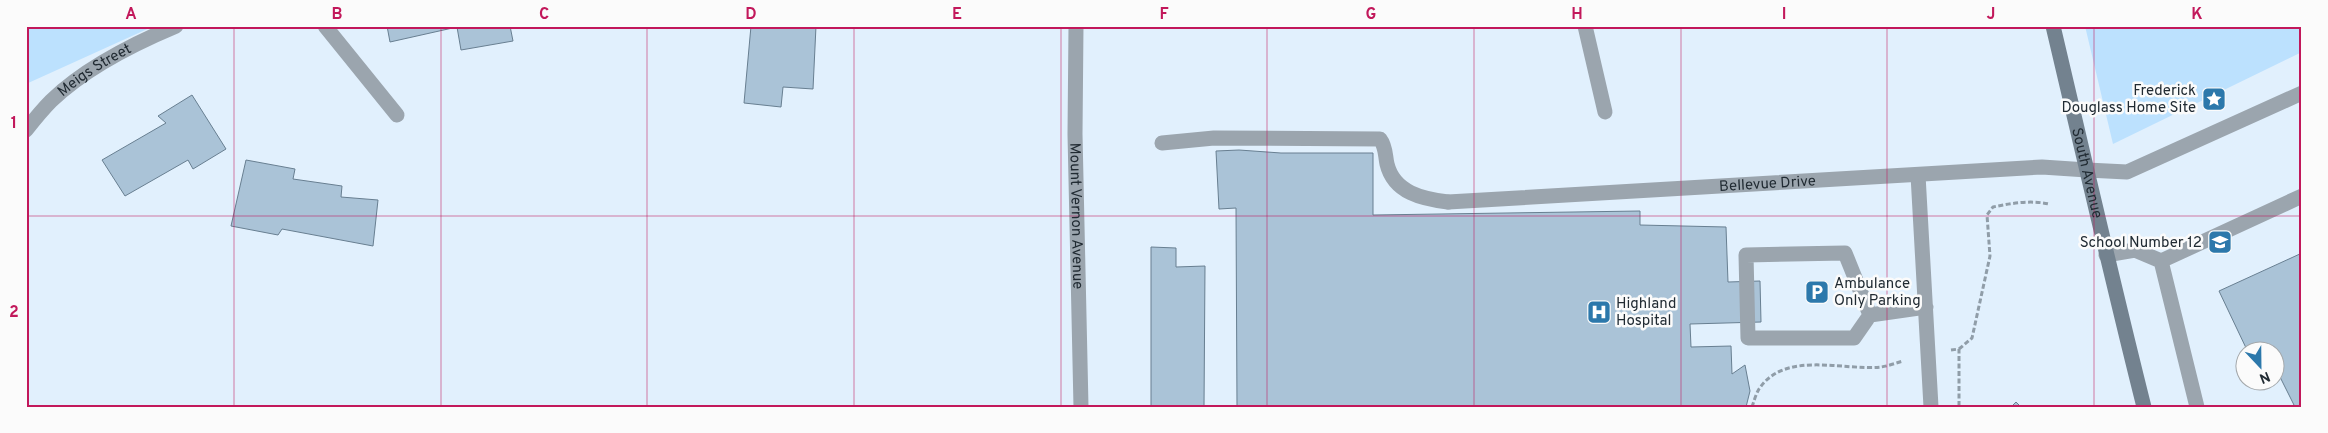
<svg xmlns="http://www.w3.org/2000/svg" width="2328" height="433" font-family="Overpass,sans-serif">
<style>
.green{fill:#bce1fe}
.building{fill:#aac3d7;stroke:#687f91}
.lines{fill:none;stroke-linecap:round;stroke-linejoin:round}
.path{stroke:#909da8;stroke-width:3;stroke-dasharray:5 2.5;stroke-linecap:butt}
.lane{stroke:#9ba5ae;stroke-width:15}
.street{stroke:#9ba5ae;stroke-width:15}
.secondary{stroke:#73828f;stroke-width:15}
.grid{fill:none;stroke:#c2185b;stroke-width:1;stroke-opacity:0.55}
.labels{text-anchor:middle;stroke-width:5;stroke-linejoin:round;paint-order:stroke}
.street-label{font-size:15px;fill:#212b33;stroke:#fbfbfb}
.poi-label{font-size:15px;fill:#212b33;stroke:#fbfbfb;text-anchor:end}
.neatline{fill:none;stroke:#c2185b;stroke-width:2}
.grid-label{font-size:16px;text-anchor:middle;font-weight:bold;fill:#c2185b}
</style>
<rect width="100%" height="100%" fill="#e1f0fd"/>
<!-- green -->
<path class="green" d="M26,26H154L26,84Z
M2085,26H2302V52L2113,144Z"/>
<!-- building -->
<path class="building" d="M387,26H510L513,41L461,50L457,27L390,42Z
M751,26H816L813,89L783,87L781,107L744,103Z
M192,95L226,149L193,169L188,160L125,196L102,160L166,123L158,116Z
M1239,150L1281,153H1373V215L1640,211V225L1726,227L1728,282L1760,281L1761,322L1690,324L1691,347L1731,346L1732,374L1745,365L1750,391L1746,407H1237L1236,208L1219,209L1216,151Z
M246,160L295,169L293,179L342,186L341,197L378,200L373,246L282,229L278,235L231,226Z
M1151,247L1176,248V267L1205,266L1204,407H1151Z
M2302,253V407H2290L2294,405L2276,369V350H2247L2219,291Z
M2016,402L2021,407H2011Z"/>
<g class="lines">
<!-- path -->
<path class="path" d="M1959,349L1972,338L1990,256L1987,215L1993,207C2012,203 2031,200 2049,204
M1951,350L1959,349V407
M1752,407C1754,401 1756,394 1759,389C1785,350 1843,371 1881,367C1888,366 1896,363 1903,361"/>
<!-- lane -->
<path class="lane" d="M1162,143L1214,138L1380,139C1386,147 1385,155 1387,164C1394,193 1423,199 1448,202
M2087,170L2127,172L2302,93
M1918,175L1931,407
M1845,253L1870,315L1854,338H1748L1746,255Z
M2106,255L2135,250L2161,261L2302,196
M2161,261L2197,407
M1870,315L1926,307"/>
<!-- street -->
<g class="street">
<path d="M325,26L397,115"/>
<path id="s1" d="M1076,26L1075,134L1081,407"/>
<path d="M1585,26L1605,112"/>
<path id="s2" d="M26,130C34,120 42,110 51,101C85,68 133,44 176,26"/>
<path id="s3" d="M1448,202L2042,167L2087,170"/>
</g>
<!-- secondary -->
<path class="secondary" id="s4" d="M2053,26C2083,153 2112,280 2144,407"/>
</g>
<!-- grid -->
<path class="grid" d="M234,26V407M441,26V407M647,26V407M854,26V407M1061,26V407M1267,26V407M1474,26V407M1681,26V407M1887,26V407M2094,26V407M26,216H2302"/>
<!-- icons -->
<defs>
<g id="sight-square" transform="scale(1.25)"><rect x="-9" y="-9" width="18" height="18" rx="4" fill="#2c78ab" stroke="#fbfbfb"/><path d="M0-6L1.8-2.2L6-1.7L2.9 1.2L3.7 5.4L0 3.3L-3.7 5.4L-2.9 1.2L-6-1.7L-1.8-2.2Z" fill="#fff"/></g>
<g id="school-square" transform="scale(1.25)"><rect x="-9" y="-9" width="18" height="18" rx="4" fill="#2c78ab" stroke="#fbfbfb"/><path d="M0-5L7-2L0 1L-7-2ZM-4 1L0 2.5L4 1V4Q0 6-4 4Z" fill="#fff"/></g>
<g id="parking-square" transform="scale(1.25)"><rect x="-9" y="-9" width="18" height="18" rx="4" fill="#2c78ab" stroke="#fbfbfb"/><path d="M-3.5-5.5H1a3.5 3.5 0 0 1 0 7H-1V5.5H-3.5ZM-1-3.4V-.6H.8a1.4 1.4 0 0 0 0-2.8Z" fill="#fff"/></g>
<g id="hospital-square" transform="scale(1.25)"><rect x="-9" y="-9" width="18" height="18" rx="4" fill="#2c78ab" stroke="#fbfbfb"/><path d="M-5-5h3v3.5h4V-5h3V5h-3V1.5h-4V5h-3Z" fill="#fff"/></g>
</defs>
<g fill-rule="evenodd">
<use href="#sight-square" x="2214" y="99"/>
<use href="#school-square" x="2220" y="242"/>
<use href="#parking-square" x="1817" y="292"/>
<use href="#hospital-square" x="1599" y="312"/>
</g>
<g class="labels">
<!-- street labels -->
<g class="street-label">
<text dy="5" stroke="none"><textPath href="#s2" startOffset="92">Meigs Street</textPath></text>
<text dy="5" stroke="none"><textPath href="#s4" startOffset="151">South Avenue</textPath></text>
<text dy="5" stroke="none"><textPath href="#s3" startOffset="320">Bellevue Drive</textPath></text>
<text dy="5" stroke="none"><textPath href="#s1" startOffset="190">Mount Vernon Avenue</textPath></text>
</g>
<!-- poi labels -->
<g class="poi-label">
<text x="2196" y="95">Frederick<tspan x="2196" dy="17">Douglass Home Site</tspan></text>
<text x="2202" y="247">School Number 12</text>
<text x="1834" y="288" text-anchor="start">Ambulance<tspan x="1834" dy="17">Only Parking</tspan></text>
<text x="1616" y="308" text-anchor="start">Highland<tspan x="1616" dy="17">Hospital</tspan></text>
</g>
</g>
<!-- border -->
<rect width="2328" height="433" fill="none" stroke="#fbfbfb" stroke-width="55"/>
<!-- north arrow -->
<g transform="translate(2260 366) rotate(158)"><circle r="24" fill="#fbfbfb" stroke="#a4a8ab"/>
<path d="M0-4L9 19L0 12L-9 19Z" fill="#2c78ab"/>
<text y="-8" font-size="14" font-weight="bold" text-anchor="middle" fill="#212b33">N</text>
</g>
<rect x="28" y="28" width="2272" height="378" class="neatline"/>
<g class="grid-label">
<text x="131" y="19">A</text>
<text x="337" y="19">B</text>
<text x="544" y="19">C</text>
<text x="751" y="19">D</text>
<text x="957" y="19">E</text>
<text x="1164" y="19">F</text>
<text x="1371" y="19">G</text>
<text x="1577" y="19">H</text>
<text x="1784" y="19">I</text>
<text x="1991" y="19">J</text>
<text x="2197" y="19">K</text>
<text x="14" y="128">1</text>
<text x="14" y="317">2</text>
</g>
</svg>
